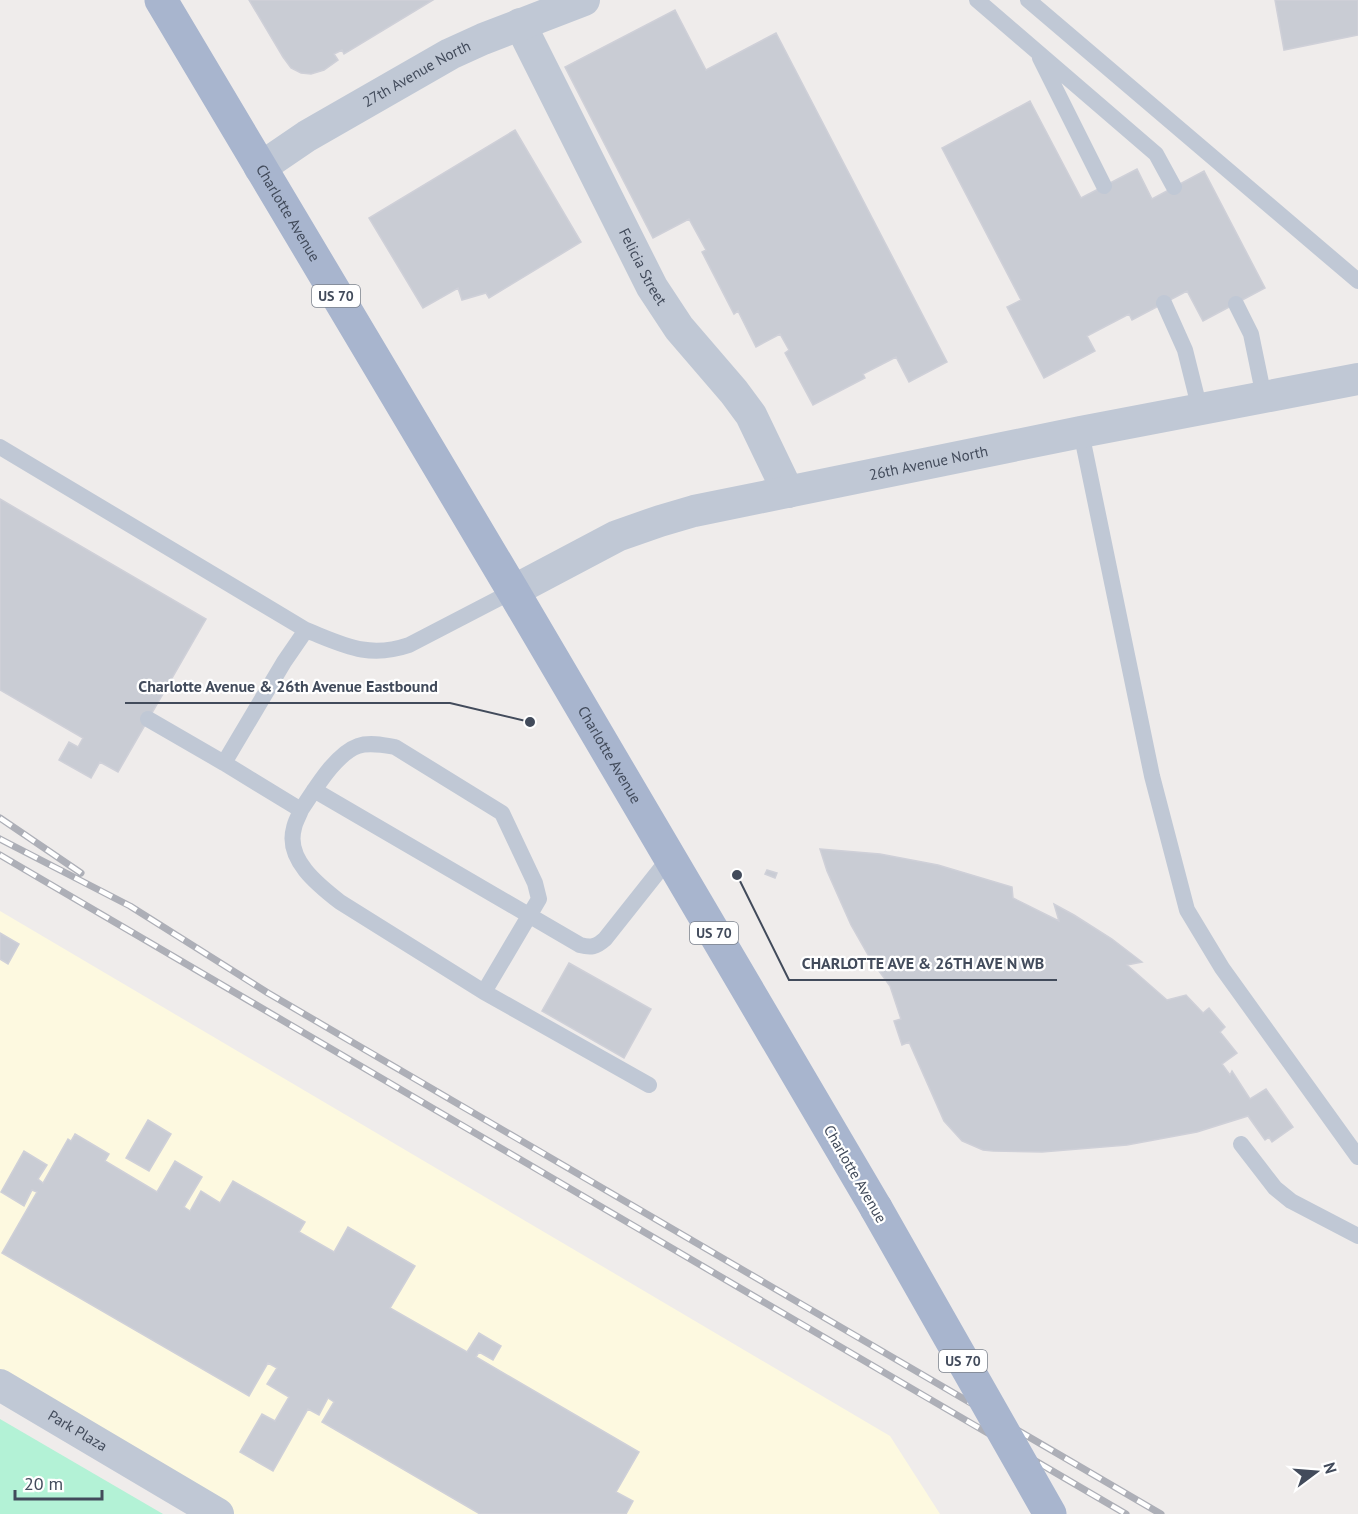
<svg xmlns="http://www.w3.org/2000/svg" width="1358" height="1514" font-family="'PT Sans',sans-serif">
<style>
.commercial{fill:#fdf9e0}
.green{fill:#b3f2d6}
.building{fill:#c9ccd4;stroke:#cfd0d8;stroke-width:1.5}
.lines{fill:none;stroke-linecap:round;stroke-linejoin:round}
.service{stroke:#c0c8d5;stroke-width:16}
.minor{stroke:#c0c8d5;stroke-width:32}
.primary{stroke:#a8b5ce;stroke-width:33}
.rail-casing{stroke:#adafb7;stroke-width:7}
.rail{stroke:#fff;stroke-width:4.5;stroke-dasharray:14;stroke-linecap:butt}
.primary-bridge{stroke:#a8b5ce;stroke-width:33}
.labels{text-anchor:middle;stroke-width:4.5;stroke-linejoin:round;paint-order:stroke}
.shield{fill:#fff;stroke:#7b818c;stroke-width:1.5}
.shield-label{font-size:14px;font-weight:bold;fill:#424b5b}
.street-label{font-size:15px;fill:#424b5b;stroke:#fff}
.leader{fill:none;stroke:#424b5b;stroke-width:2}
.callout-dot{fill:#424b5b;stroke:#fff;stroke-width:2}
.callout-label{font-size:16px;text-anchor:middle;font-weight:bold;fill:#424b5b;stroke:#fff;stroke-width:4.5;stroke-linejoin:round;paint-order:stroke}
</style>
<rect width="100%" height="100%" fill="#efeceb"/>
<!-- commercial -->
<path class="commercial" d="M0,911L890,1436L940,1514H218L0,1385Z"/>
<!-- green -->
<path class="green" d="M0,1419L163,1514H0Z"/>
<!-- building -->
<path class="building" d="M249,0H433L344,54L342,50L334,54L338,60L324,70L311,74L301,73L291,68L283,57Z
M1275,0H1358V35L1284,50Z
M675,10L706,70L776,33L947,362L909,382L896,357L863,374L865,378L813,405L785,353L789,350L780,334L756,347L738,311L734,314L702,252L706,250L689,219L653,238L565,67Z
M1030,101L1081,198L1137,169L1152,199L1204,171L1265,288L1203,321L1187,291L1132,320L1129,314L1087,336L1095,351L1044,378L1007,307L1021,300L942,148Z
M515,130L581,242L489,298L486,293L462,300L458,288L423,308L369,218Z
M0,499L206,619L118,772L100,762L91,778L59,760L69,742L78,747L83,738L0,690Z
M820,849L880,854L938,865L1012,887L1013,898L1059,921L1054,904L1074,915L1112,939L1142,962L1127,965L1167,1000L1186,995L1203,1013L1209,1008L1225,1027L1220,1032L1237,1053L1222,1064L1230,1075L1232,1071L1250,1099L1266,1089L1293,1127L1272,1142L1269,1137L1265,1140L1248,1116L1197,1132L1127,1145L1042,1152L993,1151L983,1150L962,1141L944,1121L909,1042L902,1045L894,1021L901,1019L890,986L871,960L851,925L827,871Z
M767,870L777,873L775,878L765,874Z
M0,933L19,944L8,964L0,959Z
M569,963L651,1009L624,1058L542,1011Z
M148,1120L171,1134L149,1171L126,1158Z
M75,1134L109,1154L105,1161L157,1192L175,1161L202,1177L184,1207L190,1211L201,1191L220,1203L233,1181L305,1222L299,1232L334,1252L348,1227L415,1266L390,1308L467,1352L479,1333L501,1346L493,1360L479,1352L476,1357L639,1452L616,1492L633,1501L626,1514H480L322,1422L334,1402L328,1398L319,1415L308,1409L273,1471L240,1452L262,1414L275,1421L289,1397L267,1384L277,1368L268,1363L249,1396L2,1253L37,1192L32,1190L24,1206L1,1192L24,1151L47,1165L38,1179L43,1183L68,1139L71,1141Z"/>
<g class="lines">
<!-- service -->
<path class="service" d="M977,0L1156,154L1174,187
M1028,0L1358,281
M1040,58L1104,186
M1164,303L1185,350L1200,410
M1236,304L1251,334L1264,397
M1081,432L1152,776L1187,910L1222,968L1358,1157
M0,447L306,630C344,645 368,659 409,645L513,591
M148,719L224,763
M314,790L580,945C591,948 596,947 605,939L670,857
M301,810C314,791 335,754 358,746C369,742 384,745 395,747L502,813L535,883L539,899L484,992L340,902C318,885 285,859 294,828C295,822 299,816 301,810L224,763L284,662L306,630
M484,992L649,1085
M1241,1144L1275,1188L1291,1201L1358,1236"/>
<!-- minor -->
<g class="minor">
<path id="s1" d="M520,24L652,287L679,328L734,392L751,415L788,492"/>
<path id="s2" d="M260,168L307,136L450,54L483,39L584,0"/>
<path id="s3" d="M513,591L617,536L660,521L694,511L1081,432L1358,379"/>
<path id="s4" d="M0,1385L218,1514"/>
</g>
<!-- primary -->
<path class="primary" id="s5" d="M161,0L513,591L876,1208"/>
<!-- rail casing -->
<g class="rail-casing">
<path id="rail" d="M0,818L81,873
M0,839L130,906L268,993L1161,1514
M0,855L1126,1514"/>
</g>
<!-- rail -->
<use href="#rail" class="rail"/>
<!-- primary-bridge -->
<path class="primary-bridge" d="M876,1208L1050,1514"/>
</g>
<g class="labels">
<!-- shield labels -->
<g class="shield">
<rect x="312" y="285" width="48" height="22" rx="4.5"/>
<rect x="690" y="922" width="48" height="22" rx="4.5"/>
<rect x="939" y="1350" width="48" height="22" rx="4.5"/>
</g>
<g class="shield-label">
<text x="336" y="301">US 70</text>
<text x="714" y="938">US 70</text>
<text x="963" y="1366">US 70</text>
</g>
<!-- street labels -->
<g class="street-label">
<text dy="5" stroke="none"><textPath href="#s2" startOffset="183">27th Avenue North</textPath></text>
<text dy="5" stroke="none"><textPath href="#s5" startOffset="248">Charlotte Avenue</textPath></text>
<text dy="5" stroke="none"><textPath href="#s1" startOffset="272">Felicia Street</textPath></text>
<text dy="5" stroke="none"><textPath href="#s3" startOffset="438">26th Avenue North</textPath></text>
<text dy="5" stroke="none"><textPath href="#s5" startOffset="878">Charlotte Avenue</textPath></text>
<text transform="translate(855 1174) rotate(60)" y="5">Charlotte Avenue</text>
<text dy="5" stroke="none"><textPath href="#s4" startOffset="90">Park Plaza</textPath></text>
</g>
</g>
<!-- callouts -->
<path class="leader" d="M530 722L450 703H125M737 875L789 980H1057"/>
<g class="callout-dot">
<circle cx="530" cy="722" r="6"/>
<circle cx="737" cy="875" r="6"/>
</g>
<g class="callout-label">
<text x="288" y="692">Charlotte Avenue &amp; 26th Avenue Eastbound</text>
<text x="923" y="969">CHARLOTTE AVE &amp; 26TH AVE N WB</text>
</g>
<!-- north arrow -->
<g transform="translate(1316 1472) rotate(74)" stroke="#ffffff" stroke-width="4.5" paint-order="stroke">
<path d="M0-4.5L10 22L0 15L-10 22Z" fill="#424b5b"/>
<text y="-9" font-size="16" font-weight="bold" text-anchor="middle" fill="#424b5b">N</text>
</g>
<!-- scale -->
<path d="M15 1490v9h87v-9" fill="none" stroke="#424b5b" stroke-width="3"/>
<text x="24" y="1490" font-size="18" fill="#424b5b" stroke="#ffffff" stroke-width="4.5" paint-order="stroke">20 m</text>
</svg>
